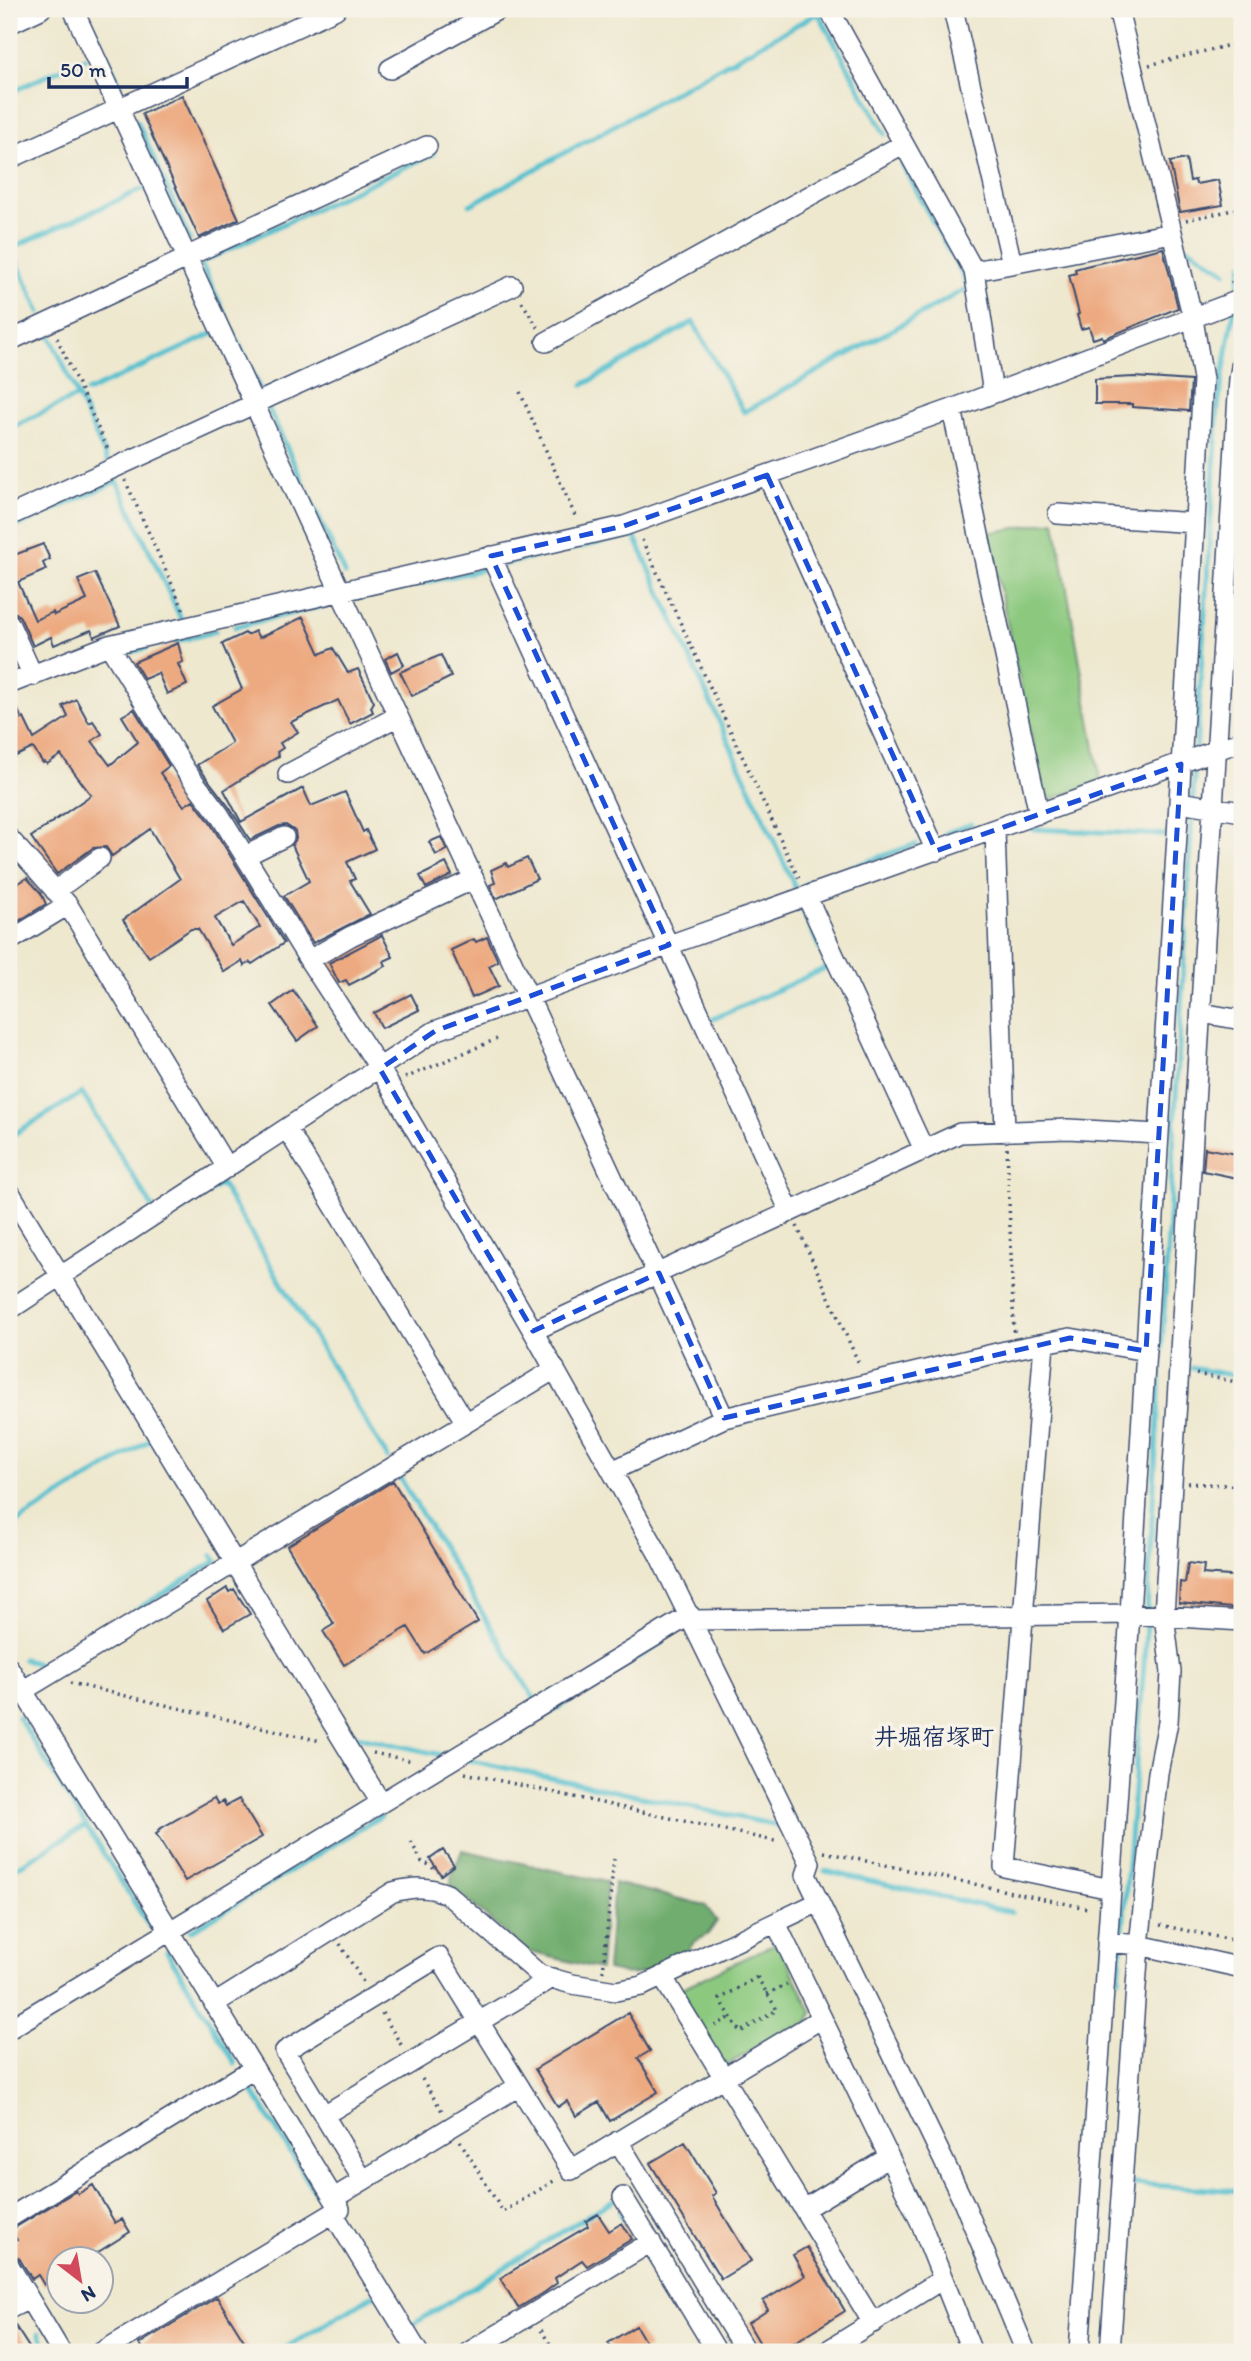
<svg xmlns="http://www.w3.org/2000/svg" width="1251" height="2361" font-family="Itim,'Klee One',sans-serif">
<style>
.green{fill:#8cc97f;stroke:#547c6e;stroke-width:2}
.forest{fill:#71ad6e;stroke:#466e66;stroke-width:2}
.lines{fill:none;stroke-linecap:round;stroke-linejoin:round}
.stream{stroke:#55c0cf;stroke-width:5}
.building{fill:#edaa81;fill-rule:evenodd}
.minor-casing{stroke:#3b4b6f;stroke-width:22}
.path{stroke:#3b4b6f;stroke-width:3.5;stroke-dasharray:2 5;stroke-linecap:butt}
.minor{stroke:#fff;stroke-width:19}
.marked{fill:none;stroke:#1d4ed8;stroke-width:5;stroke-dasharray:14 9;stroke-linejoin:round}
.labels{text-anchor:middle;stroke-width:7;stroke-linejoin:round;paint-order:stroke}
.quarter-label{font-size:24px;font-weight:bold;fill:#1b2f5e;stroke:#f7f3e8}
</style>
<rect width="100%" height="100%" fill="#f7f3e8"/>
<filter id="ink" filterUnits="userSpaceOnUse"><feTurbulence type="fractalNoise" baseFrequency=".0143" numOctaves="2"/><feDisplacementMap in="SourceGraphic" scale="14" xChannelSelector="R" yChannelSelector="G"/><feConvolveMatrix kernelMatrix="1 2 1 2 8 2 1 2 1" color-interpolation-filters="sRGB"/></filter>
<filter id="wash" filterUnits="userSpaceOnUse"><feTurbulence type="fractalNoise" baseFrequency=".00686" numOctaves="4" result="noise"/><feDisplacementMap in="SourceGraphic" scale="28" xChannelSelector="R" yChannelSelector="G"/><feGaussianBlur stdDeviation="1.57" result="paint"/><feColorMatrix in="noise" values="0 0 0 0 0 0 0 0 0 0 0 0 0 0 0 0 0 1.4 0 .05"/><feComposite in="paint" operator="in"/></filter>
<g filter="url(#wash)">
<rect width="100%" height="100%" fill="#eee8cf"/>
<!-- green -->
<path class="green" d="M1055,521L1101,782L1052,799L1044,794L988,533Z
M778,1942L812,2012L809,2022L724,2066L678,1990Z"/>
<!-- forest -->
<path class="forest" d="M462,1850L607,1882L600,1969L526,1951L451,1886C450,1873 458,1863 462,1850Z
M614,1883L705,1905L717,1921L708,1934L694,1942L685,1955L647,1972L631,1975L607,1970Z"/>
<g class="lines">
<!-- stream -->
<path class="stream" d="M85,9L120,86
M816,9L885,134
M9,93L85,58
M137,121L190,240
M902,165L966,282
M470,205L818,13
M9,245L40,312
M18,245L145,188
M1189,248L1226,272
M206,260L433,154
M202,265L261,391
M1237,296L1242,264
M48,331L108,462
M583,385L693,322L744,412L964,290
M87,392L212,334
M268,407L345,574
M9,428L78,396
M9,530L117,481L181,619
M504,564L634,535L795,887
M357,598L484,569
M235,627L335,603
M194,637L215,631
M176,641L190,638
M124,653L146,648
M1196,752L1218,405L1235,305
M1033,829L1165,835
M946,833L971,824
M807,883L916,844
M713,1019L828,967L804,913
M9,1137L82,1093L152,1207
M161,1223L221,1184L388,1458
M1192,1368L1242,1377
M397,1473L535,1700
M9,1527L150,1440
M23,1659L45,1666L216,1561L212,1555
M545,1716L662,1643
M18,1717L149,1926
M347,1734L446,1756
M468,1760L785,1827
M825,1871L1011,1912
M9,1872L86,1825
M191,1931L381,1816
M167,1952L235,2063
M1119,1978L1144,1663L1195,762
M250,2087L317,2195
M1133,2184L1242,2191
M620,2212L635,2236
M649,2260L706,2352
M412,2325L613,2200
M39,2333L49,2352
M279,2352L375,2294"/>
</g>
<g id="blocks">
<!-- building -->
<path class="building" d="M182,95L239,219L199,238L142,114Z
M1186,159L1190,181L1195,180L1196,184L1218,180L1223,205L1180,212L1170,162Z
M1163,248L1178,308L1103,339L1102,336L1093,339L1089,327L1081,329L1077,315L1079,314L1069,275L1076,273L1075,269L1086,266Z
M1134,377L1191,381L1189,411L1132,407V404H1095V379Z
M43,544L50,559L43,563L46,570L18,582L35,620L53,612L54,615L87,600L78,580L95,573L120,626L94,637L91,630L54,645L51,637L33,646L20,617L16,613L9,611V557Z
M303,617L320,654L333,648L348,673L358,669L374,702L371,707L373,712L350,724L338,700L291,722L298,732L280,743L283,748L277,752L279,756L224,790L241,822L303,788L311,806L345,792L363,832L366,830L375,849L347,862L355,879L350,881L370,914L313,943L284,896L309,881L292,845L296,839L295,831L286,825L279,826L250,840L229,807L197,765L232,743L212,706L242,689L222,644L245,633L247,635L255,631L259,638Z
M178,643L183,662L178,664L187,685L167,694L158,673L144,679L134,662Z
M398,652L404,665L391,672L385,659Z
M441,655L451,677L412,696L400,672Z
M9,696H11L22,719L24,718L34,739L68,717L63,706L76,699L89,723L93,721L102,734L92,741L110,765L138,742L122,716L134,709L169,766L160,773L184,806L193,800L209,821L284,943L252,964L250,962L244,966L242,961L224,972L198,929H191L149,957L123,920L180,879L150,829L112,856L106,847L93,848L57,874L31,837L91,795L61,755L47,764L45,762L43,763L33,748L14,757L9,745ZM244,901L260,927L231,945L215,918Z
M441,837L447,850L436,855L429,842Z
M527,858L537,879L496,899L490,885L495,883L491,870L506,863L508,867Z
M446,863L452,875L426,888L420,876Z
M27,878L41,893L46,904L9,927V889Z
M382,935L393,957L384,961L386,966L349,985L346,980L339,983L329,963Z
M487,937L498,961L489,966L499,986L472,998L451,950L474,939L476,942Z
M293,990L318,1026L297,1041L272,1005Z
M411,994L419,1010L382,1028L374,1013Z
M1205,1148L1242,1155V1179L1203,1171Z
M393,1481L478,1622L425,1654L408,1627L344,1665L323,1631L334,1624L287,1546Z
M1188,1563L1204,1565L1203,1574L1242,1577V1609L1179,1603L1180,1582L1185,1583Z
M227,1588L229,1592L234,1589L250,1614L224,1629L207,1601Z
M214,1798L218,1804L223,1801L226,1806L239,1799L262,1837L185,1881L156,1834L159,1832L158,1830Z
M443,1850L454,1865L441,1875L430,1859Z
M628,2013L650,2051L638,2058L658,2092L610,2121L599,2102L576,2116L567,2101L558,2107L535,2069Z
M685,2142L716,2193L712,2196L751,2261L721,2279L650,2163Z
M93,2185L115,2223L122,2219L130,2232L87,2259H60V2276L44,2285L38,2275L32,2279L19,2258L9,2253V2244L17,2240L11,2230L76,2191L78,2194Z
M598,2214L609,2231L622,2223L632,2239L587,2266L582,2260L555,2278L557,2283L545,2292L518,2308L500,2278L588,2226L586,2221Z
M807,2247L845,2311L779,2352H765L748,2323L768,2310L763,2301L805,2276L793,2255Z
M217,2297L251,2352H144L139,2344Z
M9,2321H12L32,2352H9Z
M636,2326L649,2348L641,2352H614L608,2343Z"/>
</g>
</g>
<g filter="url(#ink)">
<use href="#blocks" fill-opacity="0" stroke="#3b4b6f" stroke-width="2"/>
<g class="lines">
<!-- minor casing -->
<g class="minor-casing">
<path id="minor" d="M73,9L340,591L724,1418
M829,9L974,271L993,393
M953,9L1012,264
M1118,9L1193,319L1203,379L1179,802L1242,812
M9,24L41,9
M390,69L499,9
M9,159L336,9
M186,257L427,146
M974,271L1172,233
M9,341L187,258
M546,342L903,144
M952,409L1039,814
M767,475L936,851
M1058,514L1195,523
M9,516L512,286
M491,556L790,1212
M9,623L33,676
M109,645L186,771L219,814L309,960L380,1069L533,1331L659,1555L810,1863L806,1875L964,2203L1026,2352
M9,684L109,645L624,526L952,409L1242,299
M288,774L398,716
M995,830L1005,1132
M9,838L68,905L227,1168
M245,856L284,837
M55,891L100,858
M807,897L924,1150
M9,941L68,905
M309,960L351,936L474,879
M1201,1013L1242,1020
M287,1129L466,1423
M9,1191L381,1803
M9,1310L435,1031L669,945L1242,741
M533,1331L960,1133L1068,1129L1158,1134
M1044,1343L1004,1867L1111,1889
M612,1471L724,1418L1014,1349L1070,1338L1146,1351
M692,1620L1130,1614L1242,1621
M9,1668L340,2209L102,2352
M9,1699L555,1369
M776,1923L920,2221L972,2352
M1107,1942L1139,1945L1242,1968
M662,1976L873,2323
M214,2004L393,1892C413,1887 428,1886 447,1894L540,1975L572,1984L616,1991L642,1986L819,1902
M9,2029L690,1615
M324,2115L552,1978
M618,2141L746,2352
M363,2180L285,2051L439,1957L571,2170L822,2018
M623,2197L717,2352
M334,2198L519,2086
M804,2209L889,2157
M333,2213L418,2352
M9,2218L254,2068
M9,2265L61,2352
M9,2309L29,2299
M469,2352L651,2242
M825,2352L943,2279
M1079,2352L1130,1614L1179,802
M1110,2352L1139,1945L1158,1773L1168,1722L1171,1672L1164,1615L1239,379L1242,361"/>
</g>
<!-- path -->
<path class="path" d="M1149,65L1242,42
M1186,220L1242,208
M1232,283L1242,223
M522,302L538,328
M57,338L109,452
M520,392L576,518
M125,480L184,611
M642,540L799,879
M405,1078L497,1039
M1007,1148L1014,1333
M797,1226L860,1366
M1196,1374L1242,1383
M1188,1483L1242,1486
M70,1683L321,1741
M373,1753L413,1761
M465,1773L779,1842
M411,1842L422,1862L432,1866L435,1872
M824,1852L1091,1909
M1160,1925L1242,1942
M340,1944L363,1982
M603,1972L614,1859
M757,1977L777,2010L740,2032L720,1999Z
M767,1994L787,1984
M382,2013L403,2048
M715,2026L731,2017
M422,2079L442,2111
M460,2141L503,2212L557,2179
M541,2330L555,2352"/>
<!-- minor -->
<use href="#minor" class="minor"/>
</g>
</g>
<!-- marked area -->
<path class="marked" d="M767,475L936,851L1181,764L1146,1351L1070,1338L724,1418L659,1273L533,1331L380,1069L435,1031L669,945L491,556L624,526Z"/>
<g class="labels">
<!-- quarter labels -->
<g class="quarter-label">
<text x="934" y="1745">井堀宿塚町</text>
</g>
</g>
<!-- margin -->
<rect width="1251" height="2361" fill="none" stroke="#f7f3e8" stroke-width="35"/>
<!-- north arrow -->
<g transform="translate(80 2280) rotate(149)"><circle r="33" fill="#f7f3e8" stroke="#9fa5b1" stroke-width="2"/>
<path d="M0-5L12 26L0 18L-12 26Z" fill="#d1495b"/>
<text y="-10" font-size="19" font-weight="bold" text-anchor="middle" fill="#1b2f5e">N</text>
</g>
<!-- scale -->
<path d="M49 77v10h138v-10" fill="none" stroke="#1b2f5e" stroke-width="3.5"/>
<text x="60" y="77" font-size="21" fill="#1b2f5e" stroke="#f7f3e8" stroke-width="5" paint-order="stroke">50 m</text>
</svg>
